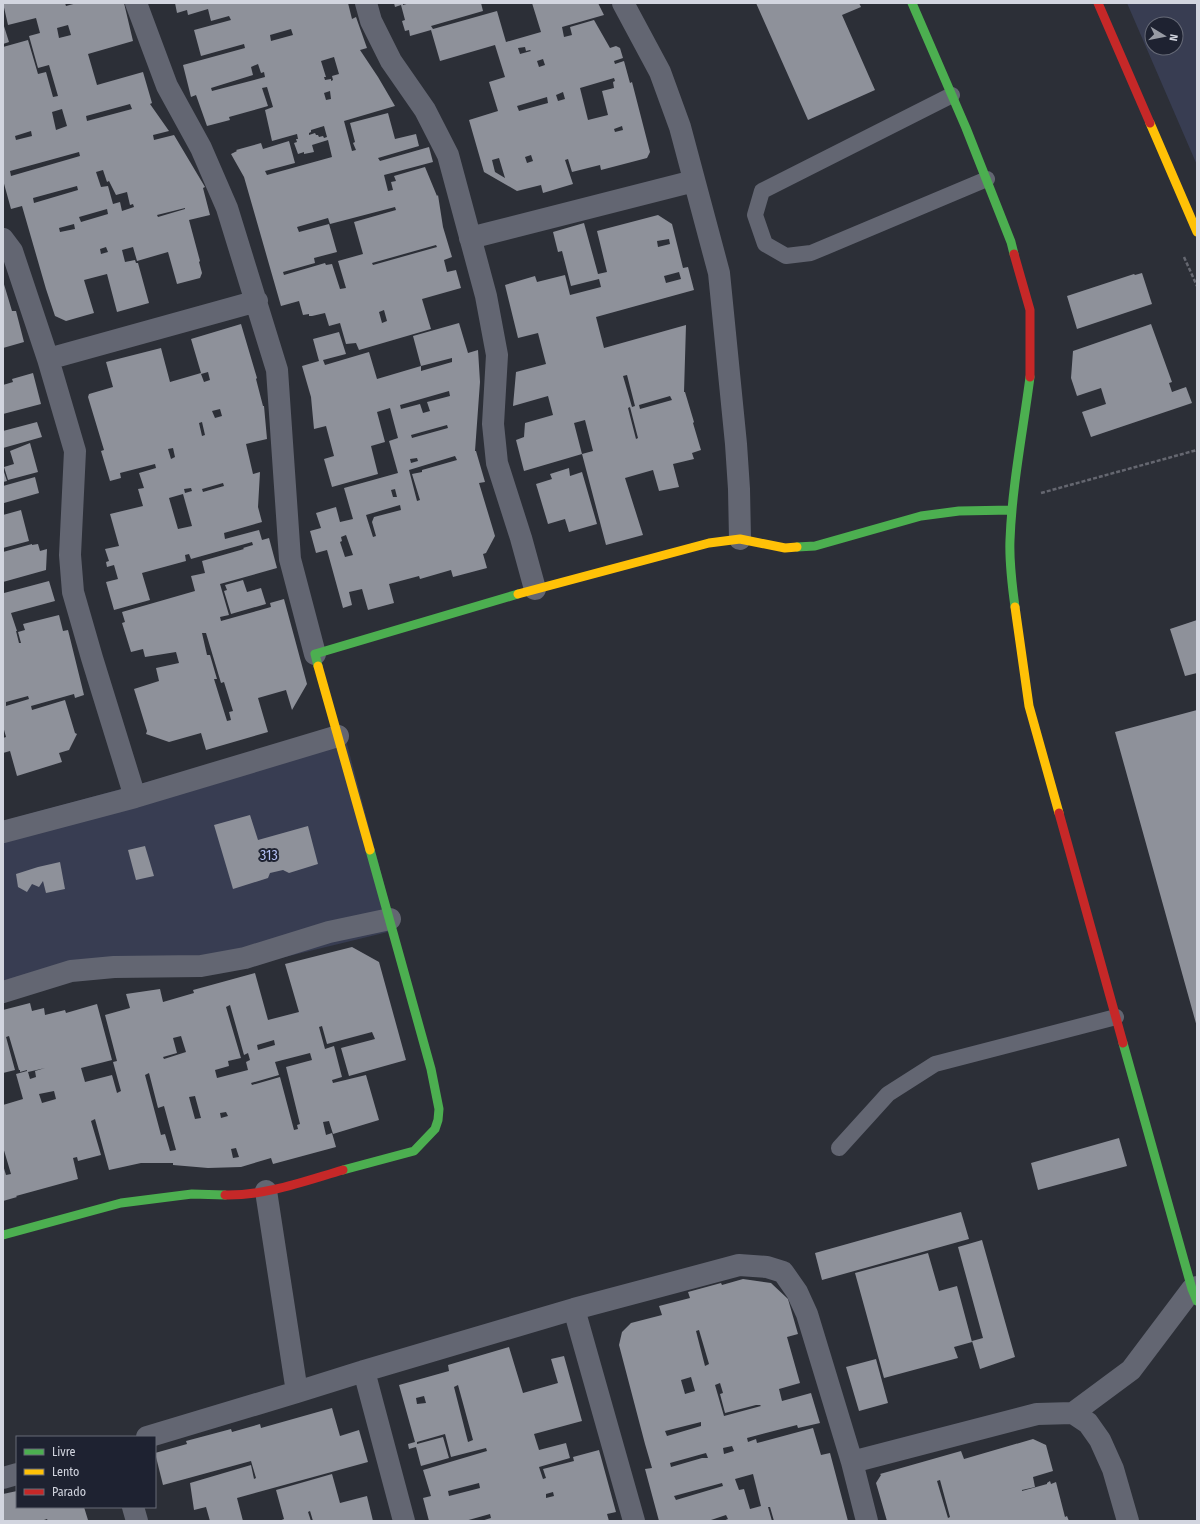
<svg xmlns="http://www.w3.org/2000/svg" width="1200" height="1524" font-family="'Fira Sans Condensed',sans-serif">
<style>
.green{fill:#383d52;fill-rule:evenodd}
.building{fill:#8e919a;fill-rule:evenodd}
.lines{fill:none;stroke-linecap:round;stroke-linejoin:round}
.path{stroke:#656770;stroke-width:2.5;stroke-dasharray:4 2;stroke-linecap:butt}
.lane{stroke:#636672;stroke-width:16}
.street{stroke:#636672;stroke-width:22}
.fast{stroke:#4caf50;stroke-width:9}
.slow{stroke:#ffc107;stroke-width:9}
.jam{stroke:#c62828;stroke-width:9}
.labels{text-anchor:middle;stroke-width:4;stroke-linejoin:round;paint-order:stroke}
.park-label{font-size:14px;fill:#b4c1f7;stroke:#1e2231}
</style>
<rect width="100%" height="100%" fill="#2c2f37"/>
<!-- green -->
<path class="green" d="M1127,3H1197V165ZM1152,24H1176V48H1152Z
M343,729L396,930L236,969L120,964L3,998V821Z"/>
<!-- building -->
<path class="building" d="M3,3H65L66,6L77,3H124L133,41L88,54L97,85L143,72L152,103L150,104L169,131L153,135L154,140L174,135L205,187L203,188L210,215L189,220L200,261L199,262L202,273L200,278L177,284L168,252L137,261L133,247L122,250L125,262L135,260L136,263H138L149,303L117,312L107,274L84,280L94,313L66,321L55,316L46,289L22,206L11,209L3,180V47L28,40L38,74L46,72L53,97L58,96L49,65L38,68L29,36L40,33L36,18L8,25ZM68,25L71,35L59,38L57,28ZM130,104L132,109L87,121L86,116ZM62,109L67,126L56,130L52,112ZM31,131L32,136L16,140L15,136ZM79,152L80,156L11,176L10,171ZM103,170L107,182L109,181L116,195L127,192L130,205L133,204L134,207L122,211L120,202L113,204L108,186L101,187L96,172ZM77,186L78,190L34,203L33,198ZM185,208V209L158,217L157,215ZM107,209L108,214L81,222L79,217ZM74,224L75,229L60,232L59,228ZM106,247L108,252L101,254L100,249Z
M175,3H348L352,19L356,17L367,48L360,50L378,77L395,106L344,121L352,151L356,150L353,143L355,142L350,123L388,113L395,139L416,134L419,146L378,158L380,161L429,147L433,162L384,175L388,191L393,190L391,182L396,181L394,176L425,167L437,196L438,195L443,227L452,257L444,260L447,272L456,270L461,288L422,299L431,329L359,350L356,343L346,344L340,323L329,326L325,313L312,316H309V314L303,315L299,301L281,306L244,177L231,154L237,151L236,150L261,143L263,149L289,141L295,163L265,171L267,175L332,157L328,140L312,145L314,152L304,154V152L298,154L294,143L297,142L296,139H298L297,134L272,141L265,110L273,107L267,87L262,88L268,106L229,117L230,120L207,126L196,95L191,97L183,65L245,48L244,44L201,56L194,30L231,20L229,16L211,21L208,9L188,15L187,10L177,13ZM291,29L293,35L271,41L270,35ZM334,57L339,74L332,76L333,80L331,81V79L325,80L324,77H326L321,61ZM258,64L261,73L264,72L265,77L212,91L211,88L253,75L251,67ZM330,91L331,99L326,100L324,93ZM324,126L327,137L324,138L323,136L319,137L318,135H316L315,133L309,135V133L311,132V130ZM395,207L396,210L354,222L363,254L338,261L346,288L340,289L332,264L326,265L325,263L284,275L283,272L315,263L314,258L337,252L329,224L299,232L297,227L328,218L330,224ZM436,245L437,247L373,265L372,263ZM384,310L387,321L382,323L379,312Z
M394,3H403V5L410,3H481L483,11L431,26L433,29L497,11L506,42L541,32L532,3H598L604,15L562,27L564,37L572,35L570,27L594,20L610,48L616,46L620,48L623,58L614,61L615,64L624,61L630,83L632,82L650,152L647,158L601,170L600,165L572,172L568,159L565,160L573,184L543,193L541,185L517,191L484,172L469,120L498,111L489,82L505,77L495,45L440,61L431,30L410,36L409,30L405,31L402,21L405,20L401,5L395,7ZM525,47L526,51L530,50L531,51L520,54L518,48ZM543,59L545,65L539,67L537,61ZM614,78L615,81L613,82L614,88L602,91L608,115L588,120L580,88ZM563,92L565,99L558,101L556,95ZM547,97L548,103L519,111L517,106ZM622,126L623,130L615,132L614,129ZM531,155L533,161L527,163L525,157ZM499,158L505,178L495,172L492,160Z
M756,3H859L861,7L842,15L875,90L808,120Z
M3,23L9,42L3,44Z
M658,215L672,224L683,268L688,267L694,290L596,317L604,348L686,325L684,392H685L694,422L693,423L701,450L692,453L694,459L673,464L679,487L659,491L653,470L625,478L643,535L606,545L582,454L593,451L585,420L574,423L582,454L524,471L516,440L524,437L525,423L553,415L548,396L513,406L516,372L546,364L538,333L518,338L505,285L535,276L537,282L565,275L570,295L601,287L599,279L571,286L562,251L558,252L553,232L584,223L598,274L607,272L597,231ZM669,239L670,244L658,247L657,241ZM679,272L681,279L666,283L664,276ZM627,375L635,406L632,407L623,376ZM670,396L672,400L640,409L639,405ZM630,407L638,438L636,439L628,408Z
M1142,273L1152,304L1077,329L1067,296L1134,274L1135,275Z
M3,281L12,311H16L24,342L3,348Z
M459,323L468,353L478,350L480,382L475,451H476L485,482L479,483L495,536L486,553L483,554L487,568L453,577L451,570L420,579L419,576L389,584L394,603L368,610L362,589L349,592L352,605L343,608L327,550L316,553L310,531L321,528L316,513L336,507L340,522L353,519L344,488L398,473L389,441L398,438L390,408L377,412L385,442L371,446L378,474L332,487L324,459L334,456L326,426L314,429L311,397L302,366L319,361L313,339L339,332L346,354L323,360L325,365L369,352L377,379L421,366V371L452,362V358L421,366L413,336ZM449,391L450,396L427,402L430,411L423,413L420,404L401,409L400,405ZM447,425L448,428L412,438L411,435ZM455,456L457,460L422,470V472L412,474L420,500L417,501L409,470ZM417,458L418,461L411,463L410,459ZM395,489L397,497H393L391,490ZM400,505L401,510L374,517L372,522L376,536L373,537L366,515ZM346,535L353,555L345,557L340,542L342,541L341,537Z
M241,324L257,378L256,379L263,406H264L267,439L246,444L253,474L260,472L258,507L262,522L224,533L225,539L259,530L262,540L269,538L277,568L220,584L229,615L220,617L221,621L271,607L270,603L284,599L307,684L292,710L286,690L258,698L268,732L206,750L201,733L169,742L146,734L147,731L134,689L159,681L156,668L179,663L176,652L145,657L143,649L131,652L122,623L125,622L122,612L195,591L191,576L205,573L202,561L244,549L243,548L253,545L252,542L191,559L189,554L185,555L186,561L142,573L150,600L114,610L106,582L118,579L114,565L107,567L106,562L109,561L105,549L119,546L110,514L143,506L138,489L144,488L139,473L156,468L155,464L120,473L121,478L110,481L101,451L104,450L88,397L89,394L113,387L106,362L161,348L170,382L201,373L191,339ZM208,372L210,380L204,382L201,374ZM220,409L222,416L215,418L212,411ZM202,422L205,435L202,436L199,423ZM173,448L175,457L171,459L168,449ZM223,483L224,486L203,492L202,489ZM191,488L192,491L185,493L184,489ZM183,494L192,526L178,529L169,498ZM202,633H206L221,683L224,682L233,711L229,712L231,720L227,721L214,679H217L210,655H207Z
M1151,324L1172,382L1169,383L1172,392L1186,387L1192,403L1091,437L1082,412L1106,404L1101,388L1077,396L1071,378L1073,351Z
M33,373L41,404L3,414V385L13,382L12,379Z
M37,422L42,437L3,448V431Z
M30,443L38,472L8,480L4,467L14,464L10,451Z
M569,468L570,476L582,472L597,524L569,532L565,519L548,524L536,484L552,479L550,474Z
M3,469L7,481L3,482Z
M35,477L39,493L4,503L3,486Z
M21,510L29,541L3,548V515Z
M32,544V545L38,544L40,551L47,549L46,570L3,582V552Z
M243,580L247,592L261,588L266,604L231,614L224,591L227,590L225,585Z
M49,581L55,601L11,613L17,631H16L19,643H21L18,632L25,630L23,624L59,615L63,631L68,630L84,695L75,698L74,694L31,706L32,710L65,700L75,733L77,734L69,750L59,753L62,762L17,776L10,751L3,753V738L6,737L3,726V590L4,593ZM28,696L29,699L6,706V702Z
M1197,620V673L1185,676L1170,629Z
M1197,710V1027L1115,732Z
M250,815L258,840L308,826L318,864L289,873L283,870L270,873L268,878L233,889L214,825Z
M145,846L154,876L136,880L128,850Z
M60,862L65,889L46,893L43,881L39,887L32,884L27,892L18,887L16,874L38,867Z
M352,947L379,962L406,1060L349,1076L341,1048L375,1039L372,1032L327,1044L322,1026L319,1027L325,1049L334,1046L342,1077L332,1080L333,1083L366,1075L379,1120L333,1134L329,1121L323,1122L326,1135L332,1133L336,1147L273,1164L271,1158L241,1167L208,1168L173,1165V1163H141L109,1170L95,1119L91,1121L101,1155L78,1161L77,1157L73,1158L78,1179L16,1196L17,1197L3,1201V1165L6,1175L11,1174L3,1147V1105L23,1099L16,1074L27,1071V1070L20,1072V1070H19L9,1036L6,1037L15,1070L3,1073V1032H4L3,1010L30,1003L32,1011L44,1008L45,1015L65,1010L66,1013L97,1004L112,1060L81,1068L85,1082L112,1075L117,1093L121,1091L113,1062L117,1061L105,1015L130,1008L126,994L160,989L163,1002L194,993L193,990L255,973L268,1020L299,1012L285,964ZM230,1005L244,1055L248,1053L250,1060L246,1062L248,1070L217,1078L215,1070L229,1066L228,1061L241,1058L226,1007ZM181,1036L186,1052L164,1059L163,1057L177,1053L173,1038ZM274,1040L275,1045L258,1050L257,1045ZM310,1053L312,1060L286,1067L300,1124L297,1125L298,1129L294,1130L280,1077L252,1085L251,1083L279,1075L275,1062ZM45,1068L35,1071L36,1077L30,1079L28,1072ZM149,1073L158,1108L164,1106L176,1150L170,1151L165,1134L161,1135L145,1075ZM54,1091L56,1099L42,1103L39,1094ZM195,1096L201,1118L195,1119L189,1097ZM226,1112L228,1116L221,1118L220,1113ZM236,1148L239,1157L233,1158L231,1149Z
M1119,1138L1127,1166L1038,1190L1031,1163Z
M961,1212L969,1239L822,1280L815,1253Z
M982,1240L1015,1357L980,1369L972,1341L983,1338L958,1247Z
M928,1253L939,1291L957,1286L972,1342L954,1347L958,1358L884,1378L855,1273Z
M743,1279L771,1283L788,1299L798,1334L787,1337L800,1383L779,1389L782,1401L811,1393L820,1423L798,1428L797,1425L747,1438L748,1442L756,1439L757,1443L813,1428L821,1455L830,1453L848,1521H774L770,1507H768L772,1521H723L728,1519L726,1515L708,1521H659L645,1469L652,1468L645,1444L619,1345L622,1332L631,1323L662,1315L659,1306L690,1298L688,1292L721,1283L722,1285ZM699,1330L709,1364L705,1366L696,1331ZM691,1377L695,1391L685,1394L681,1380ZM720,1383L723,1393L720,1394L725,1413L756,1405H760L761,1406L724,1416L715,1385ZM701,1422V1426L667,1436L665,1431ZM732,1446L734,1451L724,1454L723,1448ZM706,1453L708,1458H702L671,1467L670,1463ZM753,1474L761,1506L750,1509L744,1489L739,1490L735,1479ZM722,1483L723,1486L676,1500L674,1496Z
M509,1347L523,1393L558,1383L551,1359L564,1356L582,1421L534,1434L539,1450L566,1443L570,1458L539,1467L543,1479L546,1478L543,1469L574,1461L573,1457L599,1450L616,1512L607,1514L609,1521H481L491,1518L490,1514L465,1521H429L423,1498L431,1496L423,1470L487,1451L486,1448L451,1457L445,1434L417,1442V1444L443,1437L449,1458L421,1466L416,1447L409,1449L408,1444L415,1442L399,1385L449,1371L448,1365ZM458,1385L473,1440L468,1442L454,1387ZM424,1396L426,1403L417,1404L416,1398ZM479,1483L480,1488L449,1496L448,1491ZM553,1492L554,1496L546,1498V1494Z
M876,1359L888,1403L859,1411L846,1367Z
M332,1408L340,1436L359,1430L368,1462L237,1498L243,1521H210L206,1507L194,1510L190,1483L251,1465L254,1479L256,1478L251,1461L163,1485L155,1453L187,1444L186,1441L231,1429L232,1432L260,1424L261,1428Z
M1033,1439L1046,1445L1053,1471L1033,1477L1035,1487L1022,1490V1491L1047,1484V1483L1050,1481L1051,1484L1056,1482L1065,1517L1067,1516L1069,1521H887L876,1483L881,1475L880,1474L961,1451L964,1459ZM940,1480L950,1517L948,1518L937,1481Z
M332,1474L340,1503L367,1496L373,1521H313L310,1511L308,1512L311,1521H279L284,1519L276,1490Z
M17,1491V1507H84L88,1520L48,1521L47,1519L44,1520V1521H3V1494Z"/>
<g class="lines">
<!-- path -->
<path class="path" d="M1184,257L1197,286
M1041,493L1197,450"/>
<!-- lane -->
<path class="lane" d="M952,95L762,191L755,215L765,244L786,256L811,253L987,179
M839,1148L888,1094L935,1064L1116,1017"/>
<!-- street -->
<path class="street" d="M136,3L167,86L201,148L227,208L277,370L290,559L315,654
M366,3L371,21L391,61L425,110L448,155L486,296L497,355L493,424L497,463L521,538L535,589
M623,3L660,72L680,127L719,273L736,444L739,489L740,539
M470,238L694,181
M3,239L12,251L48,359L75,451L70,555L73,592L92,658L135,797
M48,359L257,301
M3,832L135,797L338,736
M3,992L71,971L114,967L201,966L245,958L329,932L390,919
M266,1191L297,1392
M574,1309L634,1521
M364,1371L404,1521
M1073,1413L1131,1370L1192,1289L1197,1287
M147,1437L297,1392L364,1371L574,1309L739,1265L767,1267L783,1272L797,1292L807,1314L852,1462L867,1521
M852,1462L1037,1414L1073,1413L1088,1423L1100,1440L1113,1469L1128,1521
M3,1478L17,1474
M133,1507L137,1521"/>
<!-- fast -->
<path class="fast" d="M912,3L966,128L1011,242L1014,254
M797,547L815,546L921,516L959,511L1012,510
M1015,607C1012,585 1009,563 1010,540C1012,486 1023,431 1030,377
M318,666L315,654L518,594
M1123,1043L1192,1289L1197,1301
M343,1170L414,1151L435,1129L438,1120L439,1109L431,1069L370,850
M3,1235L121,1203L192,1194L225,1195"/>
<!-- slow -->
<path class="slow" d="M1150,123L1197,232
M518,594L709,543L740,539L785,548L797,547
M1015,607L1029,706L1059,813
M318,666L370,850"/>
<!-- jam -->
<path class="jam" d="M1098,3L1150,123
M1014,254L1030,310V377
M1059,813L1123,1043
M225,1195C265,1196 305,1181 343,1170"/>
</g>
<g class="labels">
<!-- park labels -->
<g class="park-label">
<text x="269" y="860">313</text>
</g>
</g>
<!-- border -->
<rect width="1200" height="1524" fill="none" stroke="#d2d5df" stroke-width="8"/>
<!-- legend -->
<rect x="16" y="1436" width="140" height="72" fill="#1e2231" stroke="#666a77"/>
<rect x="24" y="1449" width="20" height="6" fill="#4caf50" stroke="#666a77"/>
<text x="52" y="1456" font-size="12" fill="#d2d5df">Livre</text>
<rect x="24" y="1469" width="20" height="6" fill="#ffc107" stroke="#666a77"/>
<text x="52" y="1476" font-size="12" fill="#d2d5df">Lento</text>
<rect x="24" y="1489" width="20" height="6" fill="#c62828" stroke="#666a77"/>
<text x="52" y="1496" font-size="12" fill="#d2d5df">Parado</text>
<!-- north arrow -->
<g transform="translate(1164 36) rotate(100)"><circle r="19" fill="#1e2231" stroke="#666a77"/>
<path d="M0-3L7 15L0 10L-7 15Z" fill="#989ba4"/>
<text y="-6" font-size="11" font-weight="bold" text-anchor="middle" fill="#d2d5df">N</text>
</g>
</svg>
